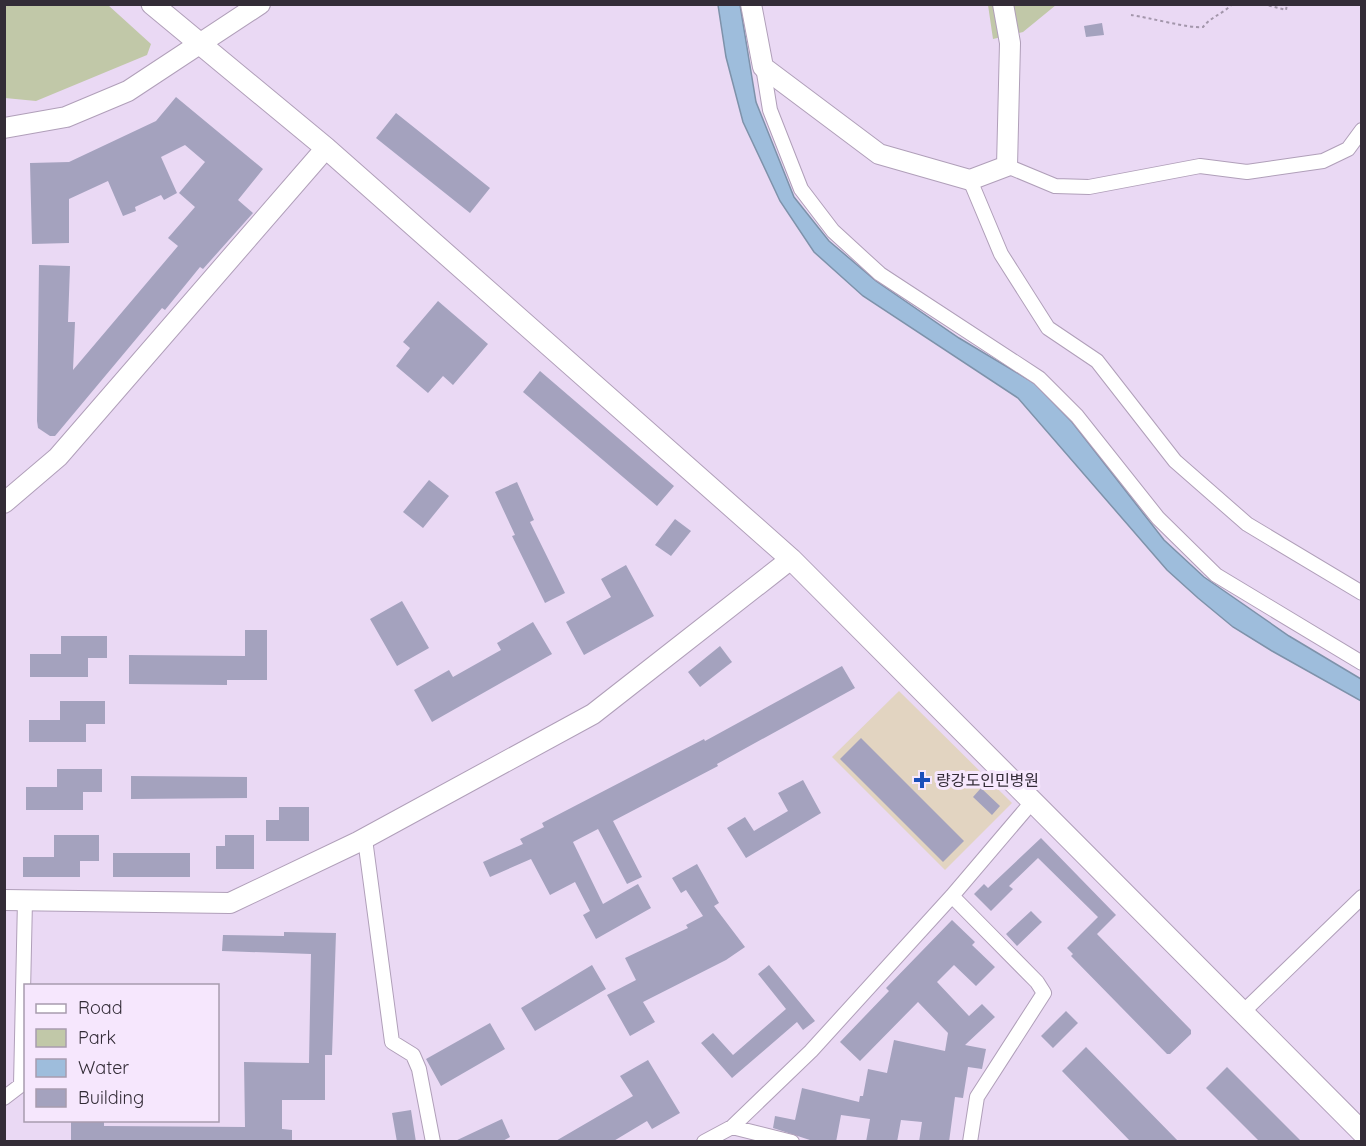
<svg xmlns="http://www.w3.org/2000/svg" width="1366" height="1146" font-family="Quicksand,'Noto Sans KR',sans-serif">
<style>
.medical{fill:#e2d4c1}
.green{fill:#c1c8a8}
.water{fill:#9ebddc;stroke:#7e92aa;stroke-width:1.5}
.building{fill:#a4a2be}
.lines{fill:none;stroke-linecap:round;stroke-linejoin:round}
.street-casing{stroke:#b09fb9;stroke-width:16}
.secondary-casing{stroke:#b09fb9;stroke-width:22}
.primary-casing{stroke:#b09fb9;stroke-width:23}
.path{stroke:#a396ab;stroke-width:2;stroke-dasharray:3 3;stroke-linecap:butt}
.street{stroke:#fff;stroke-width:14}
.secondary{stroke:#fff;stroke-width:20}
.primary{stroke:#fff;stroke-width:21}
.poi-dot{fill:#194eba;stroke:#f6e7fd;stroke-width:2}
.labels{text-anchor:middle;stroke-width:6;stroke-linejoin:round;paint-order:stroke}
.poi-label{font-size:16px;fill:#332c37;stroke:#f6e7fd;text-anchor:start}
</style>
<rect width="100%" height="100%" fill="#ead9f4"/>
<!-- medical -->
<path class="medical" d="M899,691L1012,803L945,870L832,757Z"/>
<!-- green -->
<path class="green" d="M4,5H108L151,44L147,55L36,101L5,98Z
M988,5H1056L1023,32L993,39Z"/>
<!-- water -->
<path class="water" d="M718,5H740L756,102L794,197L829,241L876,281L959,338L1034,383L1072,422L1164,540L1204,577L1289,636L1361,679V701L1272,651L1233,627L1198,598L1167,570L1018,398L863,296L814,252L780,201L743,122L726,57Z"/>
<!-- building -->
<path class="building" d="M1102,23L1104,35L1086,37L1084,26Z
M176,97L263,169L238,200L253,213L203,269L200,267L165,310L162,308L55,436H50L38,428L37,421L39,265L70,266L68,322H75L73,370L178,246L168,238L195,207L179,193L205,162L185,145L161,157L177,193L164,200L161,195L135,207L136,211L123,216L108,181L69,199V243L32,244L30,163L69,162L156,121Z
M396,113L490,188L470,213L376,138Z
M438,301L488,344L453,385L443,376L428,393L396,366L410,348L403,342Z
M540,371L674,486L657,506L523,392Z
M429,480L449,496L423,528L403,512Z
M517,482L534,520L530,522L565,593L545,603L512,536L515,535L495,492Z
M675,519L691,531L671,556L655,545Z
M626,565L654,616L584,655L566,622L611,597L601,579Z
M402,601L429,648L397,666L370,619Z
M533,622L552,654L432,722L414,690L449,670L453,677L501,650L497,643Z
M245,630H267V680H227V685L129,684V655L245,656Z
M61,636H107V658H88V677H30V654H61Z
M720,646L732,662L700,687L688,672Z
M842,666L855,688L717,764L718,766L613,821L642,877L627,884L598,829L573,842L603,904L638,884L651,908L596,939L583,915L590,911L575,882L550,895L531,859L490,877L483,862L523,844L520,839L544,827L542,823L704,739L705,741Z
M60,701H105V724H86V742H29V720H60Z
M861,738L964,841L943,862L840,759Z
M57,769H102V792H83V810H26V787H57Z
M131,776L247,777V798L131,799Z
M803,780L821,813L746,858L727,828L745,817L754,831L788,811L778,793Z
M981,788L1000,806L992,815L973,797Z
M279,807H309V841H266V820H279Z
M54,835H99V861H80V877H23V857H54Z
M225,835H254V869H216V846H225Z
M1041,838L1116,915L1097,934L1191,1030V1034L1170,1054H1167L1071,956L1073,954L1067,948L1098,917L1038,858L1009,886L1013,889L991,911L974,894L984,884L988,888Z
M113,853H190V877H113Z
M697,864L719,903L714,906L745,947L726,960L643,1002L655,1022L630,1036L607,995L636,980L625,958L688,928L686,925L703,916L686,890L681,893L672,878Z
M1031,911L1042,922L1017,946L1006,934Z
M952,920L975,942L972,945L995,967L976,986L954,965L937,982L969,1016L982,1004L995,1017L965,1045L986,1049L982,1069L968,1067L963,1098L955,1097L949,1142H919L922,1122L901,1120L897,1142H866L870,1119L841,1115L836,1142H816L773,1128L775,1116L795,1120L802,1088L859,1102L860,1096H863L868,1069L887,1073L894,1040L945,1051L948,1033L918,1002L860,1061L840,1042L889,991L886,988Z
M284,932L336,933L332,1055H325V1100H282V1129L292,1130V1142H71V1120H104V1126L245,1127L244,1062L309,1063L311,954L222,951L223,935L284,936Z
M592,965L606,989L535,1031L521,1008Z
M769,965L815,1021L803,1030L797,1022L732,1078L701,1043L713,1033L733,1055L786,1009L758,974Z
M1066,1011L1078,1023L1053,1048L1041,1036Z
M490,1023L505,1049L441,1086L426,1059Z
M1086,1047L1179,1142H1131L1062,1071Z
M648,1060L680,1113L652,1129L647,1121L612,1142H554L633,1096L620,1076Z
M1227,1067L1302,1142H1260L1206,1088Z
M411,1110L416,1142H397L392,1113Z
M502,1119L510,1137L501,1142H453Z"/>
<g class="lines">
<!-- street casing -->
<g class="street-casing">
<path id="street" d="M763,67L770,110L801,189L833,231L880,274L1039,378L1077,416L1158,518L1216,575L1362,663
M1007,166L1055,186L1089,187L1200,166L1247,172L1323,161L1348,149L1362,130
M970,180L1001,254L1048,328L1097,361L1175,461L1247,524L1362,593
M365,839L392,1042L413,1055L419,1069L433,1142
M952,896L1037,982L1044,993L977,1097L970,1142
M1243,1012L1362,897
M4,1098L21,1085L25,900
M732,1127L792,1142
M704,1142L732,1127L811,1051L952,896L1032,802"/>
</g>
<!-- secondary casing -->
<g class="secondary-casing">
<path id="secondary" d="M751,4L763,67L879,154L970,180L1007,166L1010,43L1003,4
M4,128L66,117L128,91L260,4
M4,503L58,457L326,148
M4,900L230,903L358,842L593,714L791,559"/>
</g>
<!-- primary casing -->
<g class="primary-casing">
<path id="primary" d="M152,4L326,148L791,559L1362,1132"/>
</g>
<!-- path -->
<path class="path" d="M1263,4L1286,10L1287,4
M1131,15C1147,17 1191,29 1203,27C1213,15 1222,15 1232,4"/>
<!-- street -->
<use href="#street" class="street"/>
<!-- secondary -->
<use href="#secondary" class="secondary"/>
<!-- primary -->
<use href="#primary" class="primary"/>
</g>
<!-- markers -->
<path class="poi-dot" d="M919 771h6v6h6v6h-6v6h-6v-6h-6v-6h6z"/>
<g class="labels">
<!-- poi labels -->
<g class="poi-label">
<text x="936" y="786">량강도인민병원</text>
</g>
</g>
<!-- border -->
<rect width="1366" height="1146" fill="none" stroke="#332c37" stroke-width="12"/>
<!-- legend -->
<rect x="24" y="984" width="195" height="138" fill="#f6e7fd" stroke="#a89cae" stroke-width="1.5"/>
<rect x="36" y="1004" width="30" height="9" fill="#ffffff" stroke="#a89cae" stroke-width="1.5"/>
<text x="78" y="1014" font-size="18" fill="#332c37">Road</text>
<rect x="36" y="1029" width="30" height="18" fill="#c1c8a8" stroke="#a89cae" stroke-width="1.5"/>
<text x="78" y="1044" font-size="18" fill="#332c37">Park</text>
<rect x="36" y="1059" width="30" height="18" fill="#9ebddc" stroke="#a89cae" stroke-width="1.5"/>
<text x="78" y="1074" font-size="18" fill="#332c37">Water</text>
<rect x="36" y="1089" width="30" height="18" fill="#a4a2be" stroke="#a89cae" stroke-width="1.5"/>
<text x="78" y="1104" font-size="18" fill="#332c37">Building</text>
</svg>
